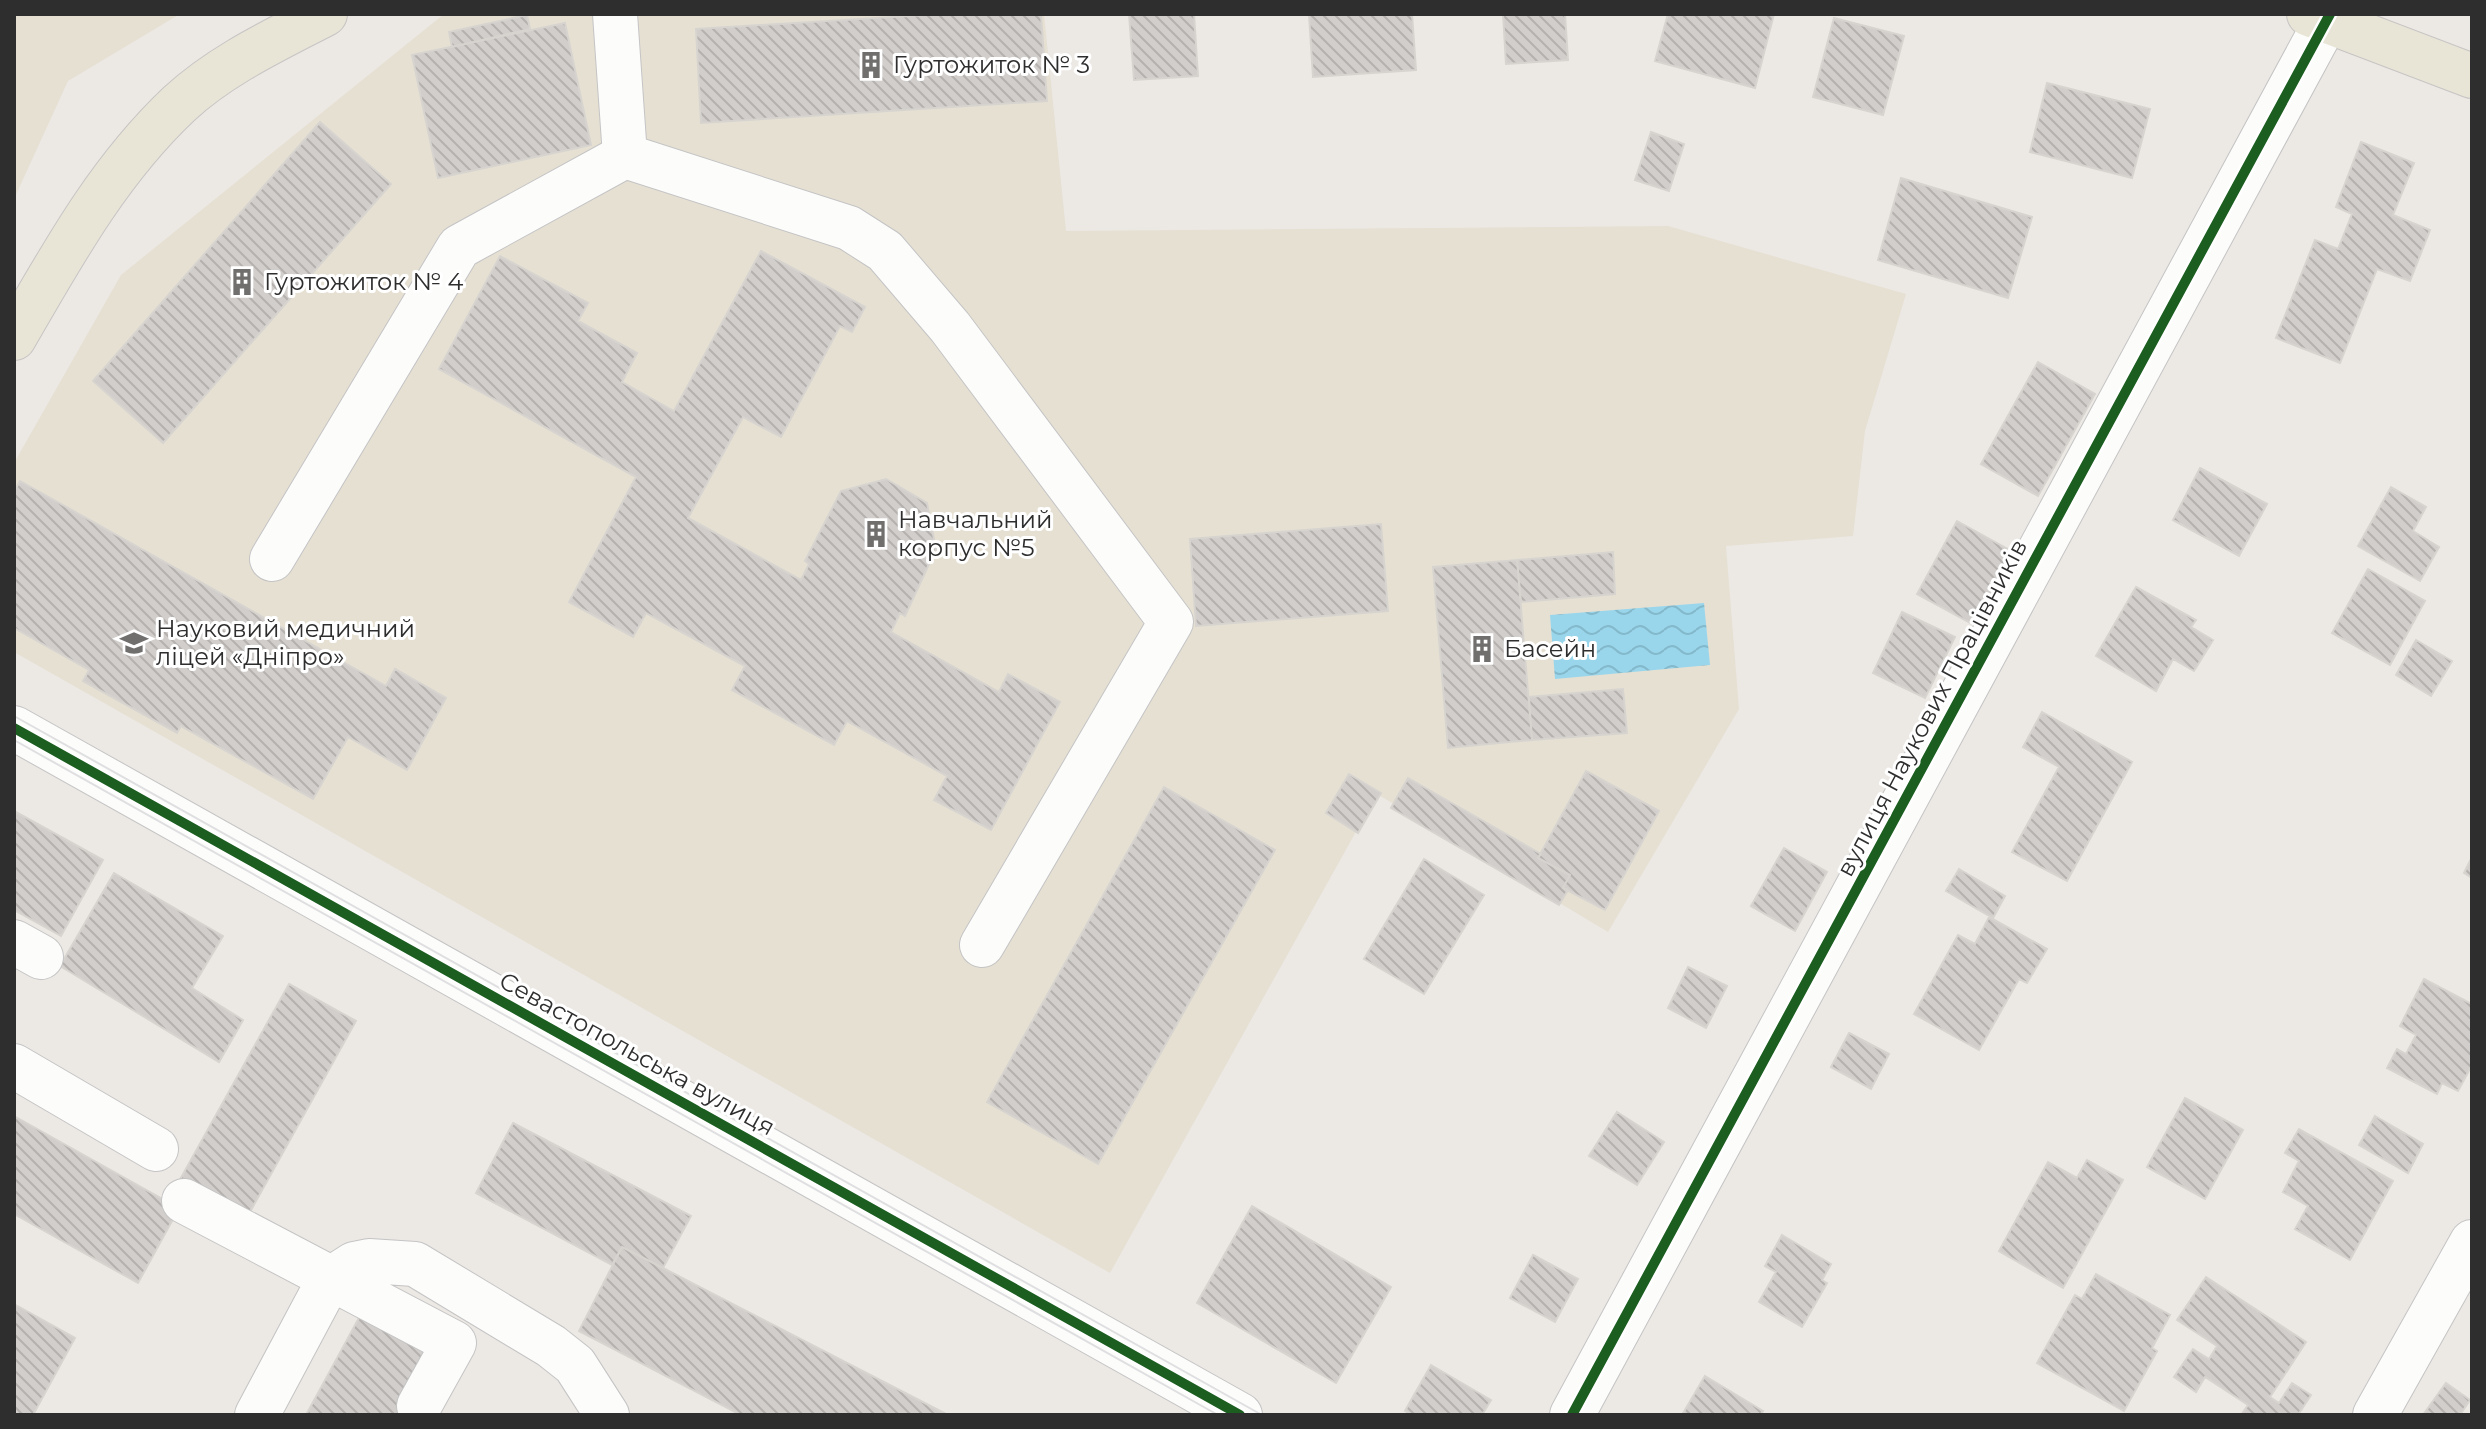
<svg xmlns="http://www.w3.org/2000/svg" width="2486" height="1429" font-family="Montserrat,sans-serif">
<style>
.education{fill:#e6e0d3}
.water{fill:url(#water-waves)}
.building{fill:url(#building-back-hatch);stroke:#d7d4d0;stroke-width:2}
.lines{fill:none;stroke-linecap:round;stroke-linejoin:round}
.minor-casing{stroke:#c5c4c5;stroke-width:46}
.major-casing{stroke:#c6c5c4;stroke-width:46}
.minor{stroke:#fcfcfb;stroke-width:44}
.major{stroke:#e8e4d6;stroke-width:44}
.tram{stroke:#dfdfe1;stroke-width:2}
.cycleway-casing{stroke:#fff;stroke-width:15}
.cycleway{stroke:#1b5e20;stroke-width:10}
.labels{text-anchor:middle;stroke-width:6;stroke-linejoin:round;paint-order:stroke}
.poi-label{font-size:24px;fill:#2e2e2e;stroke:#fff;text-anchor:start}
.street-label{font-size:24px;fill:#2e2e2e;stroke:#fff}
</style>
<defs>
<pattern id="water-waves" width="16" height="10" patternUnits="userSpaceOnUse" patternTransform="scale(2)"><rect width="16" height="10" fill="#99d6ec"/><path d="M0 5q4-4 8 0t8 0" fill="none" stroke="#84b8cb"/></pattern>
<pattern id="building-back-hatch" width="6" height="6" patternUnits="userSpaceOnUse" patternTransform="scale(2)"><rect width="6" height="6" fill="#d1cecb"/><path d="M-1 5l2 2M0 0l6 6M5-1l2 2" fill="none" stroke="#b4b1af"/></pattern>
</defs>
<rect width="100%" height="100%" fill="#ece8e4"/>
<!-- education -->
<path class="education" d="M14,14H180L68,81L14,199Z
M444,14H1044L1066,231L1668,226L1906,294L1865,431L1853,536L1726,546L1739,709L1608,932L1377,794L1110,1273L14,652V463L121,275Z"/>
<!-- water -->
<path class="water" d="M1704,603L1710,665L1555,679L1550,615Z"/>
<!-- building -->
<path class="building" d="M942,14H1041L1047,101L701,123L696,29Z
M1129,14H1194L1198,76L1134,80Z
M1309,14H1412L1416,70L1313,77Z
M1503,14H1565L1568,60L1506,64Z
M1668,14H1774L1755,88L1655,61Z
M527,15L530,29L452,47L449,32Z
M1834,18L1904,36L1883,115L1813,97Z
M565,23L591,145L438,178L412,55Z
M2047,83L2150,109L2132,178L2030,152Z
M320,122L391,184L163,443L93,381Z
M1651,132L1684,144L1669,191L1635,180Z
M2361,142L2414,163L2393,215L2430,230L2410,281L2377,269L2340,363L2276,338L2315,240L2338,249L2352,214L2336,207Z
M1901,178L2032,217L2008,298L1878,260Z
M761,251L865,307L852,332L840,326L781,437L743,417L688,518L801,580L809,564L805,561L841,491L886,479L927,503L936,549L905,616L900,613L891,632L999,692L1008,674L1060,702L991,830L934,800L947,776L847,721L834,745L732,690L745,666L646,613L633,637L569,602L636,477L439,369L500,256L588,303L578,321L637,353L622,382L674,411Z
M2038,362L2095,394L2038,496L1981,464Z
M2200,468L2267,504L2239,556L2173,520Z
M20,481L386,686L395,669L446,698L407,770L348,737L313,799L181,726L177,733L83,681L89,670L14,628V492Z
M2391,487L2426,507L2413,531L2439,547L2420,581L2358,546Z
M1957,521L2013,552L1974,625L1917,594Z
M1381,524L1388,611L1196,626L1190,539Z
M1613,552L1615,594L1521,602L1517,560Z
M1517,560L1532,740L1448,748L1433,567Z
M2368,569L2425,601L2390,665L2332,633Z
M2136,587L2196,620L2191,627L2213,640L2194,671L2173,659L2156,691L2096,656Z
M1902,612L1955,637L1925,698L1873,673Z
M2416,640L2452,661L2431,696L2396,675Z
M1623,689L1627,733L1532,740L1529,697Z
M2042,712L2132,762L2067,881L2012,852L2059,767L2023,747Z
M1586,771L1659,811L1605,910L1563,888L1570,875L1538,858Z
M1349,774L1381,793L1358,833L1326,813Z
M1408,778L1541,854L1538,858L1570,875L1563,888L1568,890L1559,905L1391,808Z
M1164,787L1275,850L1098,1164L987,1102Z
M14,811L103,860L61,936L14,910Z
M1784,848L1827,872L1795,931L1751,906Z
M2472,857V878L2464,873Z
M1424,859L1484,895L1424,994L1364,959Z
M1959,869L2005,896L1993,918L1946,891Z
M114,873L223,936L192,988L243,1020L219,1062L60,966Z
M1989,917L2047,949L2027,983L2019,979L1979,1050L1914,1014L1958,935L1975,944Z
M1688,967L1727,986L1706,1028L1668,1008Z
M2424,979L2472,1004V1065L2458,1091L2442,1083L2437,1094L2387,1068L2397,1049L2406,1054L2416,1035L2400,1026Z
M289,984L356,1021L245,1221L178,1183Z
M1849,1033L1889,1054L1871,1089L1831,1067Z
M2185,1098L2243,1130L2205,1199L2147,1167Z
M1617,1112L1664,1142L1637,1185L1589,1156Z
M14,1116L168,1202L189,1190L138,1283L14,1214Z
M2375,1116L2423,1144L2408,1173L2359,1145Z
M513,1123L691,1216L663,1268L622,1247L612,1265L476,1193Z
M2299,1129L2393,1181L2350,1260L2295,1229L2308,1206L2283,1192L2299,1161L2285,1153Z
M2087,1160L2123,1180L2063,1288L1999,1251L2048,1162L2077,1178Z
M1252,1206L1391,1287L1336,1383L1197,1303Z
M1782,1235L1831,1264L1822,1280L1827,1283L1802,1327L1759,1302L1776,1272L1765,1266Z
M622,1247L663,1268L948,1415H741L579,1331Z
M1533,1255L1578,1279L1555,1322L1510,1298Z
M2096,1274L2170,1315L2152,1348L2157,1351L2124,1411L2037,1363L2075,1295L2082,1299Z
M2206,1277L2306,1342L2270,1397L2279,1403L2292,1383L2311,1395L2298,1415H2241L2248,1405L2205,1377L2196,1392L2174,1377L2193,1349L2209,1359L2217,1346L2177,1320Z
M14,1304L75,1338L33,1415H14Z
M361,1314L432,1354L398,1415H306Z
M1431,1365L1491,1400L1482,1415H1412L1405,1411Z
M1705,1376L1763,1411L1760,1415H1682Z
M2446,1383L2470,1400L2460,1415H2423Z"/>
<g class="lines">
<!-- minor casing -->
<g class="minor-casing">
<path id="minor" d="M615,14L625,156L849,228L885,251L950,327L1171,622L982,945
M272,559L459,247L625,156
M14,728L1240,1415
M14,942L41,957
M14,1066L156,1149
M184,1201L454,1343L419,1406
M257,1415L329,1280L354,1264L369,1261L415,1264L551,1346L575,1365L607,1415
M1572,1415L2330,14
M2375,1415L2472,1242"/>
</g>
<!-- major casing -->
<g class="major-casing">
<path id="major" d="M2309,14L2472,76
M14,338C62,255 108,171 179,104C221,65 275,40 325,14"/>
</g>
<!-- minor -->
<use href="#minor" class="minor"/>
<!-- major -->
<use href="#major" class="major"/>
<!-- tram -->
<path class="tram" d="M14,716L1262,1415
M14,740L1218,1415"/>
<!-- cycleway casing -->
<g class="cycleway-casing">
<path id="cycleway" d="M14,728L1240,1415
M1572,1415L2330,14"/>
</g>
<!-- cycleway -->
<use href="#cycleway" class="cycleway"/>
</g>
<!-- icons -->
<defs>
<g id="building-bare" transform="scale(2.16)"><path d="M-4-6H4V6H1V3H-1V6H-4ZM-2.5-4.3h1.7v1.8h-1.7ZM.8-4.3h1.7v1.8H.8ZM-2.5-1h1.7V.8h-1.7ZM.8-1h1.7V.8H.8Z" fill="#706f6e" stroke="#fff" stroke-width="2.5" paint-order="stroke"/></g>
<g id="school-bare" transform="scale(2.16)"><path d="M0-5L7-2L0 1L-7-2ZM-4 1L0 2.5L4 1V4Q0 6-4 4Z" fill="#706f6e" stroke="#fff" stroke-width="2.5" paint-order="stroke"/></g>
</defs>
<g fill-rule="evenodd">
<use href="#building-bare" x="871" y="65"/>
<use href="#building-bare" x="242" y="282"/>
<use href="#building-bare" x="876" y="534"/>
<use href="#school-bare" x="134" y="643"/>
<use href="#building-bare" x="1482" y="649"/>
</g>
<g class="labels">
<!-- poi labels -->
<g class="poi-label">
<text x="893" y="73">Гуртожиток № 3</text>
<text x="264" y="290">Гуртожиток № 4</text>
<text x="898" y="528">Навчальний<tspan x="898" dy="28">корпус №5</tspan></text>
<text x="156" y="637">Науковий медичний<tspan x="156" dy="28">ліцей «Дніпро»</tspan></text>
<text x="1504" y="657">Басейн</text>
</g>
<!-- street labels -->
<g class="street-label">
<text transform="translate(1932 708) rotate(-62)" y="8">вулиця Наукових Працівників</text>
<text transform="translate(637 1054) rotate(29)" y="8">Севастопольська вулиця</text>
</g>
</g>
<!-- border -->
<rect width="2486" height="1429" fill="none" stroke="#2e2e2e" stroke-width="32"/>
</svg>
